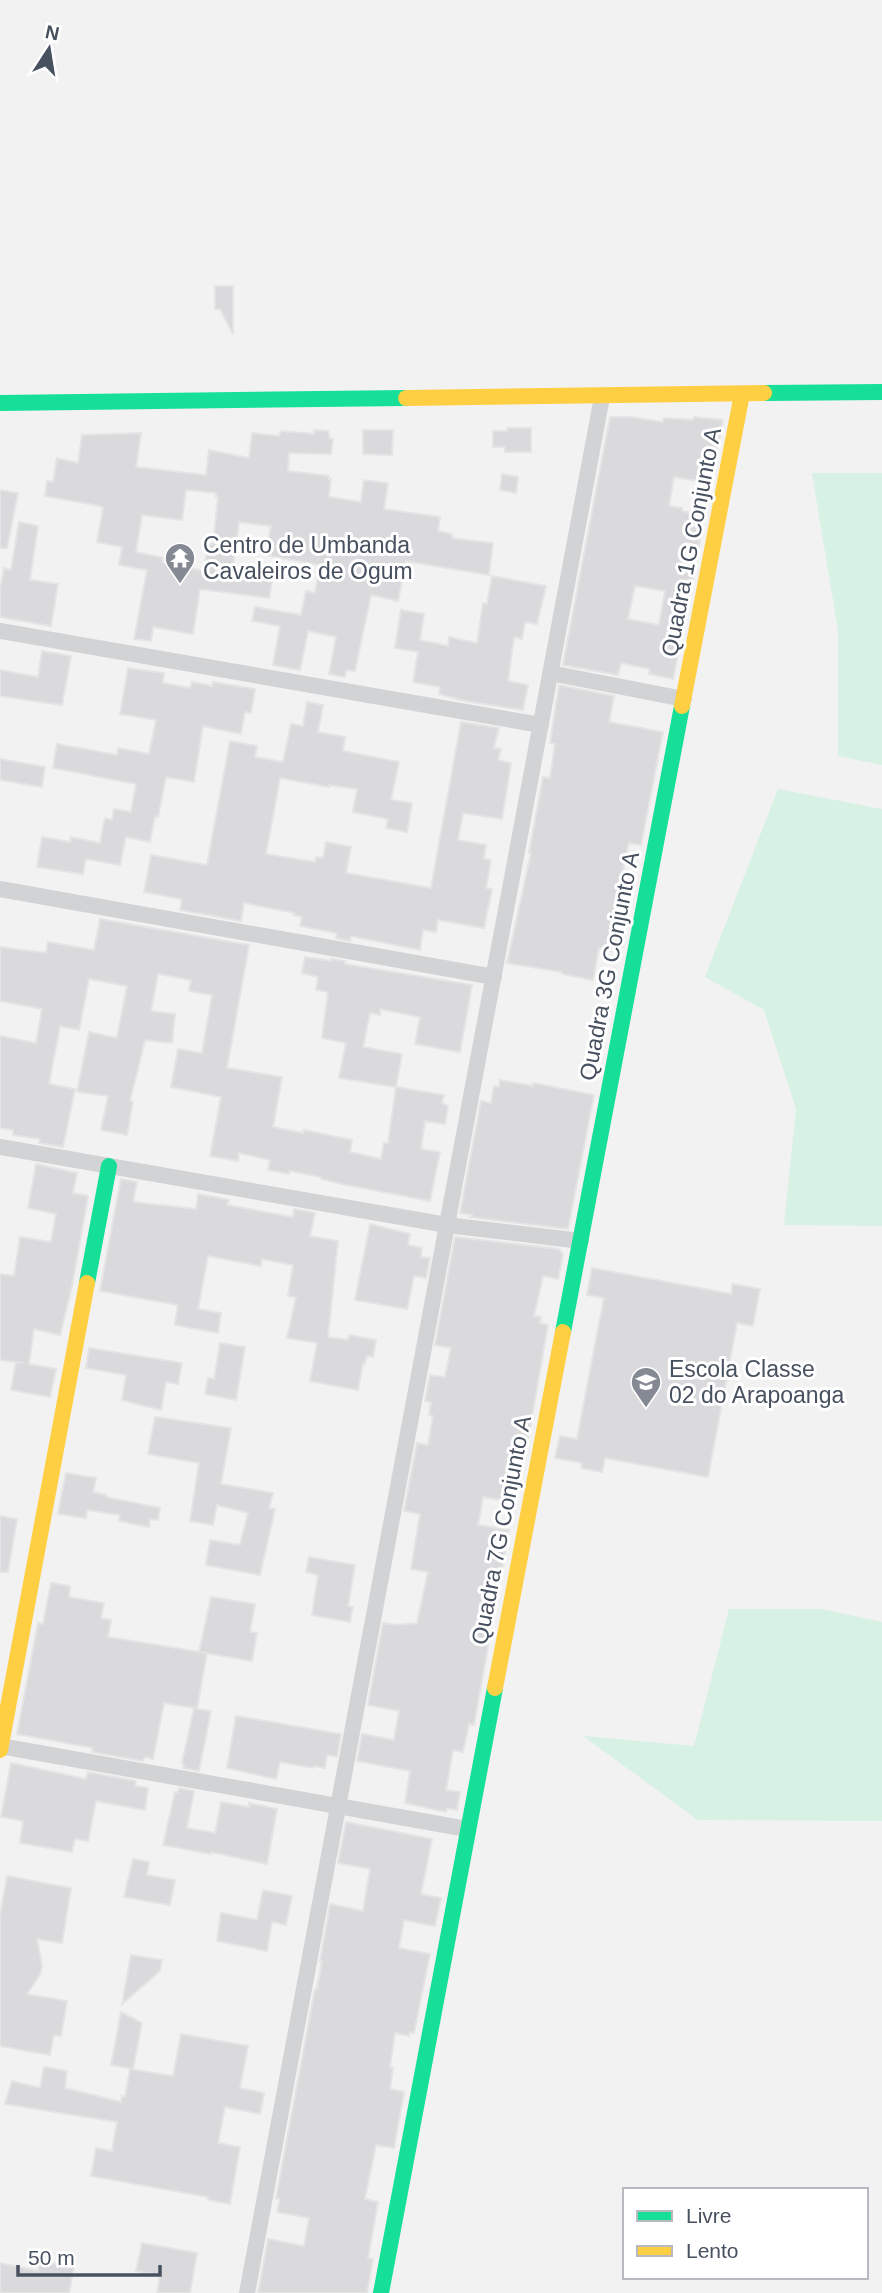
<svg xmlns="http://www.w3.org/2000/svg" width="882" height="2293" font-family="Arial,sans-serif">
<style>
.green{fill:#d7f1e5}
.building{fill:#dadadd;stroke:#e4e4e5;stroke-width:2;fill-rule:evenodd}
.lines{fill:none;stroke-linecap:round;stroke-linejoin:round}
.street{stroke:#d1d3d5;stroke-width:16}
.fast{stroke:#16e098;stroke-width:16}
.slow{stroke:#ffcf43;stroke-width:16}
.labels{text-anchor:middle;stroke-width:6;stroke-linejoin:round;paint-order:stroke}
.street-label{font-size:23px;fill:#485160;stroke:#fff}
.poi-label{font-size:23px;fill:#485160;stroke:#fff;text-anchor:start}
</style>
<rect width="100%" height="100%" fill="#f3f2f2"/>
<!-- green -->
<path class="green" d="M812,473H882V765L838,756V630Z
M778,789L882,809V1226L784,1225L796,1109L764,1010L705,977Z
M729,1609H822L882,1622V1821L698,1820L583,1736L694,1746Z"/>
<!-- building -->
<path class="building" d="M215,286H233V334L220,309H215Z
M610,417H631L663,422L664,418L693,420L694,417L723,420L713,469L705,468L703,482L674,477L669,506L682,508V511L702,515L700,541L673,679L649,674L650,669L621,663L618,675L563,665ZM635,586L665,591L659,625L628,619Z
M508,428H531V452H505V447H493V431H507Z
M314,430L328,431L330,439H333L331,454L289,453L288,471L329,476V479H331L329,497L361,502L364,480L388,483L384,509L440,517L438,531L452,534V538L493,543L489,575L406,561L398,601L371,595L355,671L346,670L345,677L329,674L336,637L308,631L300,670L273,665L280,626L252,621L255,607L301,615L306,591L315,593L320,565L265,555L271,526L239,522L233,565L274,570L269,598L200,589L193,634L153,627L151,641L134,639L147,570L119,565L122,547L97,542L103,508L100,506L45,496L47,481L53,482L57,458L78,463L82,435L141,433L136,467L206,475L209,450L249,458L252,433L279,436L281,431L314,434ZM186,490L216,493V497H218L213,544H209L203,571L162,562L163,558L136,552L142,515L182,520Z
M363,430H393L392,455L363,454Z
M502,474L518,477L516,493L500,490Z
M0,490L18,493L7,548H0Z
M19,522L38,526L30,580L58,584L51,626L0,617V589L4,568L11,570Z
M492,576L546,586L537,624L525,622L522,639L514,637L508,681L528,685L523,710L465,701L439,694L440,687L413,682L418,652L395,648L401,610L424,614L420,640L448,646L449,637L477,643L483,603L487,604Z
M42,651L71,656L62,705L0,696V670L38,677Z
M128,668L164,673L163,683L190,688L192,682L212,686L213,682L255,689L251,713L245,712L241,734L203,726L194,782L166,777L158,817L155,816L150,842L126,837L120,865L86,859L83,874L37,867L42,837L70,842L71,837L100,843L105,818L112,820L114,809L131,812L136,784L53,768L57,744L117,755L118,748L149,754L156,720L120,714Z
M559,685L614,696L609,722L663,732L641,845L629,843L623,870L630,872L625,900L631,901L622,947L613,945L611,951L599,948L593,980L562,974V972L507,963L531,853H529L543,777L550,778L555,744L550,743Z
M307,702L323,705L318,732L345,737L343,751L399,762L391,800L412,803L407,832L386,828L388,819L353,812L357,789L329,785V787L280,778L266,854L315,862L316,857L323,858L326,842L351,847L346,873L431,888L461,722L499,728L494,748L501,749L498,760L511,763L502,819L463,813L458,840L486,845L484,859L491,860L486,888L492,889L484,928L438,920L436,932L423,930L420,950L351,936L350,941L336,938L337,933L300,926L302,917L294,915L295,913L244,903L241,921L180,910L182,899L144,892L151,855L207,865L230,741L257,746L255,757L283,762L291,724L303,726Z
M0,759L45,767L42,787L0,780Z
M100,919L249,945L227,1068L282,1077L273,1127L303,1133L304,1130L352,1140L350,1152L381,1159L384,1143H388L396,1087L444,1095L442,1103L448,1106L445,1124L425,1121L421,1149L440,1152L430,1201L342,1184L321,1179V1177L290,1171L289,1174L268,1170L270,1160L239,1153L238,1161L210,1156L221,1097L171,1087L178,1049L202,1053L212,995L189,991L191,980L158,974L151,1011L175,1014L172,1043L145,1040L130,1101L133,1102L127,1135L101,1130L108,1096L77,1092L89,1032L117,1038L127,986L89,979L79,1030L60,1026L49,1084L75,1089L63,1147L39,1143L40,1139L13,1135V1130L0,1128V1036L36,1043L42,1009L0,1001V947L46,953L48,942L94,950Z
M305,957L331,961V959L345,961V964L472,985L460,1052L415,1044L420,1017L380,1009V1015L370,1013L363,1047L402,1054L396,1087L339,1078L346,1043L322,1038L328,992L316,990L318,977L302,973Z
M500,1080L533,1086V1083L594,1095L568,1229L470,1217L472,1215L460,1213L481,1101L491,1103L494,1086L499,1087Z
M36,1164L77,1173L73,1193L88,1196L72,1286L60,1335L34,1329L29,1364L56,1369L50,1397L11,1390L16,1362L23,1363L0,1360V1274L14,1276L20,1237L51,1242L56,1214L28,1208Z
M121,1179L137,1182L133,1202L196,1209L198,1194L229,1200L227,1205L293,1217L294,1209L315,1213L310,1236L338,1241L328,1337L348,1340L349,1335L376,1340L373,1357L367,1356L365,1364L363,1363L358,1390L310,1381L317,1343L287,1338L296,1297L288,1296L293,1265L262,1259L261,1266L208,1256L198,1309L221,1313L218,1333L175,1325L178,1305L100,1291Z
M370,1224L410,1234L408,1245L422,1248L421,1257L430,1258L426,1278L414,1276L407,1309L355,1300Z
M455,1237L559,1249L563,1255L558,1279L543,1276L534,1316L541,1317L540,1323L548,1325L527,1445L518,1443L507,1501L483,1497L478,1525L509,1530L474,1725L469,1724L463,1752L453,1750L446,1790L460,1792L457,1810L447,1808L446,1812L405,1803L410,1771L357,1761L362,1734L394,1740L399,1711L368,1705L383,1623L397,1625L417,1623L428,1572L411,1569L420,1514L404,1511L417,1443L428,1445L433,1416L429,1415L431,1402L425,1401L430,1375L445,1377L451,1348L435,1345Z
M592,1268L732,1294V1284L760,1289L753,1326L737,1323L708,1477L605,1458L602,1472L581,1468L582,1463L555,1458L560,1436L577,1439L582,1412L604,1298L587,1295Z
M220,1343L245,1347L236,1400L205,1394L208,1378L214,1379Z
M89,1348L182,1363L178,1384L166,1382L161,1410L122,1400L126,1375L86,1368Z
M155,1417L231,1428L221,1484L273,1493L269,1508L275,1509L260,1575L206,1565L210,1540L240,1545L248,1513L217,1505L213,1525L190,1521L199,1463L148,1454Z
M66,1473L96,1478L93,1492L106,1495V1497L160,1508L158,1520L150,1519L149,1527L119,1521L120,1515L87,1510L86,1518L58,1514Z
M0,1516L17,1519L8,1572H0Z
M309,1557L355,1565L348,1606L353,1607L350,1622L312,1615L318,1575L306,1572Z
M51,1583L70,1586L69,1597L104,1603L101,1618L111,1620L108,1637L207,1653L197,1709L211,1711L199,1771L183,1768L184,1764L182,1763L194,1708L164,1703L153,1759L145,1757L143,1761L92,1752L93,1748L17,1734L38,1623L43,1624Z
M211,1597L255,1604L250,1632L257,1633L252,1661L199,1652Z
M236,1716L341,1734L337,1757L327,1755L325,1768L314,1766L313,1768L280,1762L276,1779L227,1768Z
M11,1763L86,1779L88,1772L136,1781L135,1786L148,1788L145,1810L96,1801L88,1841L75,1839L72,1852L20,1843L23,1821L1,1817Z
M179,1788L194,1791L187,1828L215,1833L221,1802L249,1807V1803L277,1809L267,1864L211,1852V1854L163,1845L175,1792L178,1793Z
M346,1822L432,1839L421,1894L441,1898L435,1926L404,1920L399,1948L430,1954L414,2033L410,2032L409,2036L395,2033L390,2067L393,2068L390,2089L404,2092L394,2148L376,2145L365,2199L378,2202L368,2258L373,2259L367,2293H258L268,2239L304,2246L309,2218L277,2212L280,2199L276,2198L315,1989H317L322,1961H320L330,1904L363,1911L370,1869L338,1863Z
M133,1859L149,1862L147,1875L175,1880L170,1905L124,1897Z
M7,1876L71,1888L62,1943L37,1939L42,1965L41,1973L27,1994L67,2001L61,2036L54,2035L50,2055L0,2046V1916Z
M263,1890L292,1896L286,1925L272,1922L267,1951L217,1941L221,1913L257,1920Z
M131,1955L162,1960L160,1971L122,2004Z
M121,2012L142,2023L133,2069L111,2065Z
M181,2034L248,2046L240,2088L264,2093L260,2114L225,2107L218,2143L240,2147L230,2204L208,2200V2197L91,2176L96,2148L112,2151L117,2122L5,2104L12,2081L40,2088L44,2067L67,2071L65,2088L121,2102L122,2096L125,2097L130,2069L173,2076Z
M142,2243L197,2253L190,2293H157L160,2275L136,2271Z
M40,2261L74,2267L69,2293H0V2263L38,2271Z"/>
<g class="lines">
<!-- street -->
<path class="street" d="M0,631L541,725
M550,673L684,699
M0,889L494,977
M0,1147L447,1225L581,1241
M0,1746L467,1829
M247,2293L602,397"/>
<!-- fast -->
<path class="fast" d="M764,393L882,392
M0,403L406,398
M87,1283L109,1166
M563,1332L682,706
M381,2293L495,1688"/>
<!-- slow -->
<path class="slow" d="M406,398L764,393
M682,706L742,394
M495,1688L563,1332
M0,1750L87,1283"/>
</g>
<!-- icons -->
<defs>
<g id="temple-pin" transform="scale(1.575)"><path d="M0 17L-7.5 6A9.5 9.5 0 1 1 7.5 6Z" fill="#848993" stroke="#fff"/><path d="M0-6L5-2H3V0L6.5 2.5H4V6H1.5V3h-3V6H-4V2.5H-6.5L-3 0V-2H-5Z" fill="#fff"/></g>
<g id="school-pin" transform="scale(1.575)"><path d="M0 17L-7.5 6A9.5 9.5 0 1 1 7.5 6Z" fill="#848993" stroke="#fff"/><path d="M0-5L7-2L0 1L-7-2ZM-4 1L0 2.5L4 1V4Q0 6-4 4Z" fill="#fff"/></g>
</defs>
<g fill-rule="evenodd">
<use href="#temple-pin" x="180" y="558"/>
<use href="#school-pin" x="646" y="1382"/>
</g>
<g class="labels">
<!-- street labels -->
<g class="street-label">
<text transform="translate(691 542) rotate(-79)" y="8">Quadra 1G Conjunto A</text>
<text transform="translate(609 966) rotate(-79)" y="8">Quadra 3G Conjunto A</text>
<text transform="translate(501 1530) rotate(-79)" y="8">Quadra 7G Conjunto A</text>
</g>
<!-- poi labels -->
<g class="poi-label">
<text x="203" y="553">Centro de Umbanda<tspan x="203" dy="26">Cavaleiros de Ogum</tspan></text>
<text x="669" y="1377">Escola Classe<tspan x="669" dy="26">02 do Arapoanga</tspan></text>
</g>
</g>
<!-- legend -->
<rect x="623" y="2188" width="245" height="91" fill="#ffffff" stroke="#b6b9bf" stroke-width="2"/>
<rect x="637" y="2211" width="35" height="10" fill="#16e098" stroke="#b6b9bf" stroke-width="2"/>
<text x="686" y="2223" font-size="21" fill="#485160">Livre</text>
<rect x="637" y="2246" width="35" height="10" fill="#ffcf43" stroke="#b6b9bf" stroke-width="2"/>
<text x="686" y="2258" font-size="21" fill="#485160">Lento</text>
<!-- north arrow -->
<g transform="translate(49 49) rotate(12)" stroke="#ffffff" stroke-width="5" paint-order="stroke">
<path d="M0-5L12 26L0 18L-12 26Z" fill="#485160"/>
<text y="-10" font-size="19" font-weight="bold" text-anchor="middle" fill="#485160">N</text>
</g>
<!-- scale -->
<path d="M18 2265v10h142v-10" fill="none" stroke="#485160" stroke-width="3.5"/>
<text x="28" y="2265" font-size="21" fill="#485160" stroke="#ffffff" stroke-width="5" paint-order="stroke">50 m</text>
</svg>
